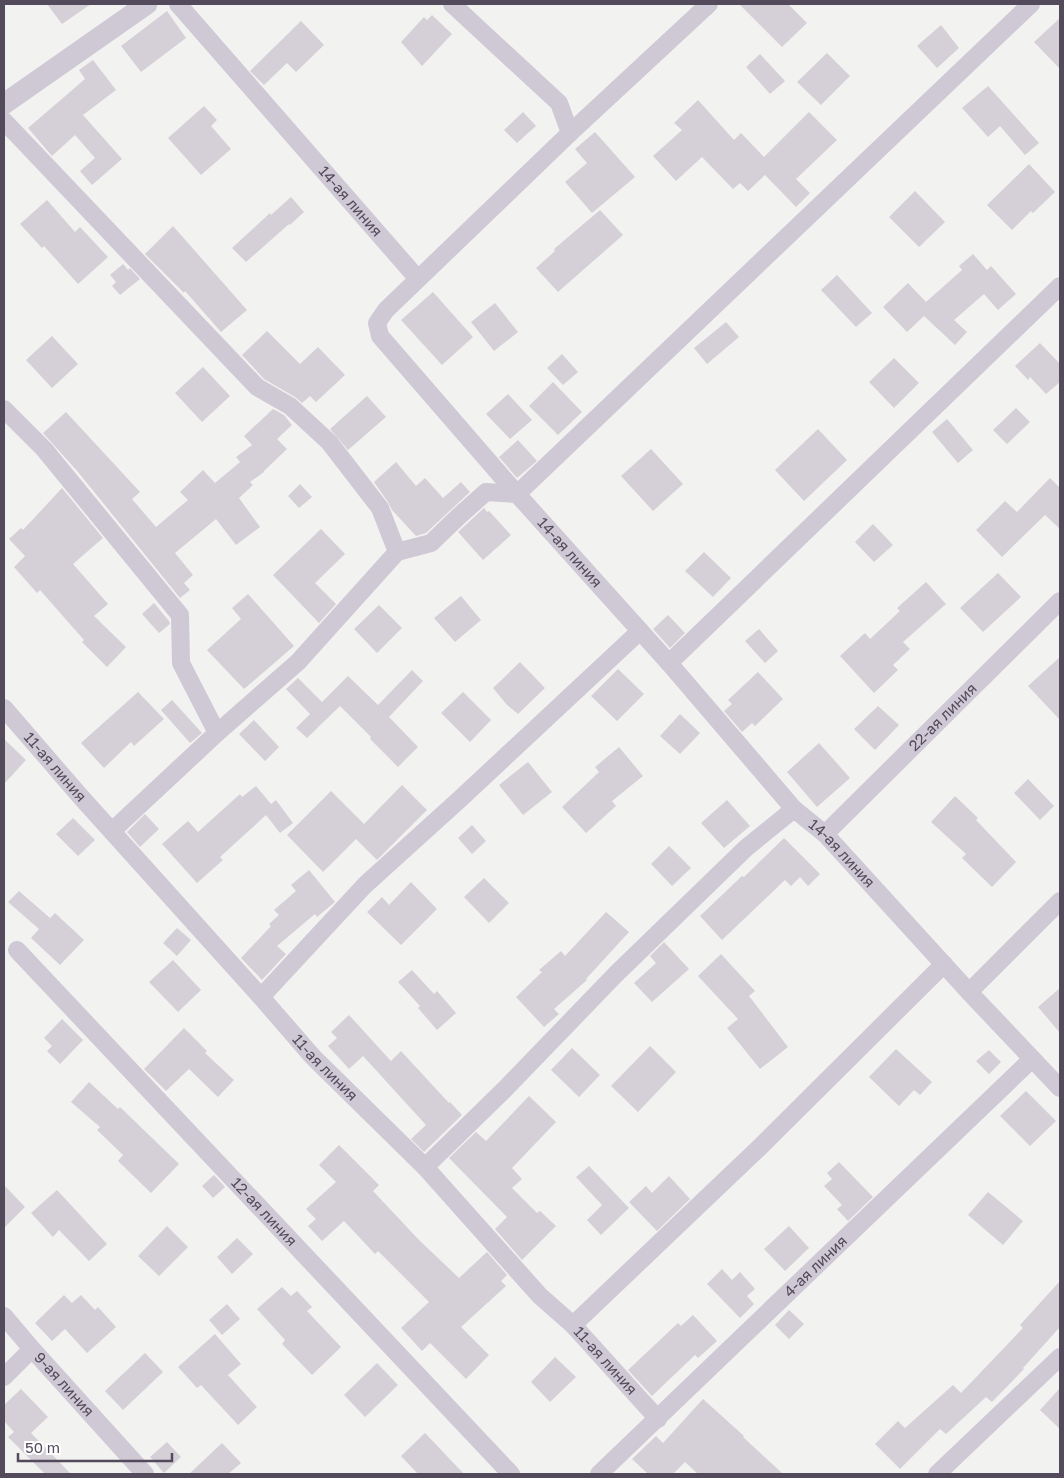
<svg xmlns="http://www.w3.org/2000/svg" width="1064" height="1478" font-family="'Golos Text',sans-serif">
<style>
.building{fill:#d5d0d7}
.lines{fill:none;stroke-linecap:round;stroke-linejoin:round}
.minor{stroke:#cfc8d5;stroke-width:18}
.tertiary{stroke:#cfc8d5;stroke-width:21}
.labels{text-anchor:middle;stroke-width:5;stroke-linejoin:round;paint-order:stroke}
.street-label{font-size:15px;fill:#534a5b;stroke:#fff}
</style>
<rect width="100%" height="100%" fill="#f2f2f0"/>
<!-- building -->
<path class="building" d="M47,4H91L62,24Z
M739,4H788L807,23L782,47Z
M167,11L186,38L141,72L121,46Z
M432,15L452,34L422,66L401,42L424,17L427,20Z
M1060,18V69L1034,42Z
M301,21L324,45L296,72L287,63L264,85L250,71Z
M941,25L959,48L937,68L917,46Z
M827,53L850,76L821,105L797,82Z
M760,54L785,81L770,94L746,67Z
M93,60L116,90L83,115L122,159L92,185L80,171L95,158L75,135L52,156L28,128L85,79L79,70Z
M988,86L1039,143L1025,155L1000,126L988,137L962,108Z
M698,100L734,140L741,133L764,157L809,112L837,140L796,179L810,193L796,207L765,175L748,191L740,183L733,189L702,157L676,181L653,156L682,130L674,123Z
M204,106L217,120L211,126L231,149L201,175L168,138Z
M523,112L536,126L517,143L504,130Z
M595,132L635,177L592,213L565,182L587,163L575,149Z
M1029,164L1055,192L1033,213L1031,211L1012,230L987,205Z
M915,191L945,222L919,247L889,217Z
M291,197L304,212L290,225L289,224L246,262L232,248L270,213L271,215Z
M47,200L75,232L80,227L108,257L78,284L44,246L42,248L20,224Z
M600,210L623,235L558,292L536,268L555,251L554,249Z
M173,226L247,310L221,332L185,291L184,293L145,254Z
M973,254L987,270L991,266L1016,294L998,310L984,294L954,320L967,332L955,345L924,316L907,332L883,307L908,283L926,302L962,270L959,266Z
M123,264L128,270L130,268L140,279L120,295L112,286L116,282L110,275Z
M837,275L872,313L856,327L821,290Z
M433,292L473,337L442,365L401,320Z
M495,303L518,332L494,351L471,322Z
M726,322L739,337L707,364L694,348Z
M267,331L300,364L318,347L345,375L316,402L310,396L302,403L295,397L264,379L242,355Z
M52,336L78,364L52,388L26,360Z
M1040,343L1060,364V382L1046,394L1030,377L1028,380L1015,366Z
M562,354L578,372L563,385L547,368Z
M894,358L919,383L894,408L869,382Z
M203,367L230,396L202,422L175,393Z
M553,382L582,412L558,435L529,406Z
M508,394L532,420L510,439L486,414Z
M367,396L386,417L348,450L330,429Z
M1016,408L1030,422L1007,444L993,430Z
M273,409L284,415L292,425L277,439L287,449L264,471V472L250,482L253,485L239,498L260,527L236,545L216,519L175,553L193,575L184,583L190,590L180,598L78,472L43,433L66,412L140,492L132,499L156,527L188,500L180,492L203,470L215,483L240,462L236,457L252,445L244,436Z
M947,419L973,450L958,463L932,432Z
M818,429L847,460L804,501L775,470Z
M518,440L537,461L517,478L499,457Z
M651,449L683,484L653,511L621,476Z
M396,462L416,486L425,478L443,498L461,482L470,492L426,533L416,536L392,510L388,502L374,482Z
M1050,478L1060,488V529L1045,515L1002,557L976,530L1005,501L1017,512Z
M300,484L312,497L299,508L288,496Z
M62,488L103,538L73,564L108,604L94,616L126,647L107,667L82,642L84,640L40,590L37,593L14,567L25,556L9,539L21,528L23,530Z
M484,508L487,512L489,511L511,535L483,560L458,532Z
M873,524L893,545L874,562L855,542Z
M321,529L345,554L315,583L336,604L319,623L273,575Z
M704,552L731,578L713,597L685,571Z
M998,573L1021,597L983,632L960,608Z
M926,582L946,604L903,642L910,649L893,665L898,670L874,693L840,656L865,633L870,639L900,611L897,608Z
M248,594L294,646L244,689L207,650L241,619L232,608Z
M461,596L481,620L455,642L434,618Z
M154,603L169,621L170,624L159,633L142,614Z
M379,605L402,628L377,653L354,629Z
M668,615L685,633L670,648L653,629Z
M759,629L778,651L765,663L745,641Z
M1060,657V720L1028,686Z
M520,662L545,688L518,714L507,705L493,688Z
M618,669L644,694L617,721L591,696Z
M412,670L423,681L389,717L418,747L398,767L370,739L371,737L340,706L307,738L296,728L310,714L286,689L298,678L322,702L348,676L378,705Z
M758,672L783,699L755,726L752,723L742,732L724,711L732,704L728,700Z
M138,692L164,719L134,746L131,742L104,768L81,743Z
M463,692L491,720L470,742L441,713Z
M172,700L202,733L190,743L161,710Z
M878,706L899,725L875,750L854,729Z
M680,714L700,733L680,754L660,736Z
M254,720L279,747L265,761L239,734Z
M4,739L26,760L4,784Z
M819,743L850,778L817,807L787,772Z
M619,747L643,776L612,801L616,806L586,833L562,807L599,772L595,767Z
M528,762L552,792L523,815L499,785Z
M1028,779L1054,806L1040,820L1014,793Z
M402,785L427,810L377,860L356,839L323,872L287,835L331,791L364,824Z
M256,786L271,804L276,800L293,823L280,833L266,815L220,857L223,860L197,883L162,844L188,821L198,832L240,794L242,797Z
M955,796L978,818L976,820L1016,862L992,887L962,858L966,854L931,822Z
M727,800L750,826L724,848L701,823Z
M145,814L159,829L140,847L127,832Z
M73,818L95,840L78,856L56,834Z
M472,825L486,841L472,854L458,838Z
M784,838L820,874L808,886L800,877L791,886L785,880L722,940L700,916L742,876L744,877Z
M669,846L691,868L672,886L651,864Z
M309,870L335,902L317,917L315,914L277,946L286,954L262,980L241,958L271,926L269,924L279,915L274,910L296,891L291,885Z
M484,878L509,903L489,923L464,897Z
M411,882L437,909L401,945L367,912L382,897L389,905Z
M19,891L50,918L55,913L84,940L60,965L31,938L39,929L8,902Z
M606,912L629,932L586,979L587,980L554,1009L559,1014L544,1027L516,997L542,972L539,970L561,951L565,956Z
M177,928L191,940L177,956L163,943Z
M664,942L689,969L652,1002L634,983L656,963L650,956Z
M721,954L755,991L749,996L788,1047L760,1069L727,1028L738,1019L698,976Z
M173,960L201,990L178,1012L149,982Z
M412,970L434,994L437,991L456,1013L437,1030L418,1008L420,1006L398,982Z
M1060,988V1033L1038,1007Z
M349,1015L391,1061L401,1051L449,1103L450,1102L462,1115L424,1152L411,1139L426,1125L363,1056L349,1069L328,1046L337,1038L331,1032Z
M62,1019L83,1040L60,1064L47,1051L52,1046L44,1038Z
M184,1028L207,1051L205,1053L234,1080L218,1097L189,1069L166,1091L144,1069Z
M650,1046L676,1072L638,1112L611,1086Z
M572,1048L600,1075L579,1097L551,1070Z
M896,1049L932,1082L920,1095L914,1090L899,1106L869,1077Z
M989,1050L1001,1062L989,1074L976,1061Z
M89,1082L118,1109L120,1107L179,1164L151,1193L118,1161L123,1155L97,1130L100,1127L71,1102Z
M1026,1091L1056,1121L1030,1146L1000,1116Z
M529,1096L556,1122L512,1168L522,1179L512,1188L537,1213L540,1211L556,1226L522,1260L495,1229L507,1217L449,1158L476,1132L486,1141Z
M339,1145L379,1185L373,1191L419,1240L459,1278L487,1252L507,1275L501,1281L506,1286L461,1327L489,1355L466,1379L430,1343L422,1351L401,1328L429,1302L378,1251L375,1254L344,1221L322,1241L308,1226L316,1219L306,1209L336,1182L319,1165Z
M839,1162L873,1197L848,1221L837,1209L842,1205L824,1186L832,1179L827,1173Z
M589,1166L629,1208L601,1235L587,1220L602,1205L576,1177Z
M214,1175L225,1187L213,1198L202,1186Z
M669,1176L690,1199L657,1231L629,1202L646,1186L652,1193Z
M4,1185L25,1207L4,1228Z
M57,1190L107,1244L89,1261L59,1230L53,1237L31,1213Z
M988,1192L1023,1221L1003,1245L968,1215Z
M167,1226L188,1247L159,1276L138,1256Z
M789,1226L809,1248L785,1271L764,1249Z
M237,1238L253,1254L232,1274L217,1257Z
M722,1269L732,1280L740,1272L755,1289L747,1296L754,1304L740,1318L707,1284Z
M1060,1281V1327L1023,1368L1024,1369L992,1402L986,1397L946,1434L940,1429L900,1469L875,1444L898,1421L905,1428L953,1385L961,1393L1023,1328L1020,1325Z
M282,1287L291,1296L297,1291L312,1307L307,1311L341,1347L312,1375L282,1344L285,1340L257,1309Z
M64,1295L72,1303L81,1295L95,1310L98,1307L116,1327L87,1353L65,1329L52,1341L35,1323Z
M227,1304L240,1319L222,1335L209,1320Z
M789,1310L804,1324L789,1339L775,1325Z
M693,1315L717,1341L698,1358L695,1355L652,1396L628,1370L678,1323L681,1326Z
M215,1334L241,1364L228,1375L257,1407L238,1425L201,1385L197,1388L178,1367Z
M145,1353L163,1372L123,1410L105,1391Z
M555,1357L576,1377L550,1402L531,1382Z
M377,1363L398,1385L365,1417L344,1395Z
M1060,1388V1429L1040,1410Z
M21,1389L48,1417L31,1433L71,1474H45L8,1437L14,1432L4,1421V1405Z
M703,1399L744,1436L743,1437L783,1474H698L685,1462L673,1474H648L632,1459L656,1436L663,1443Z
M425,1433L464,1474H418L401,1456Z
M167,1442L181,1457L164,1473L150,1457Z
M222,1443L241,1463L228,1474H189Z"/>
<g class="lines">
<!-- minor -->
<g class="minor">
<path id="s1" d="M178,4L418,279"/>
<path d="M452,4L559,103L570,133"/>
<path id="s2" d="M709,4L570,133L386,310L377,323L380,336L517,494L669,663L794,809L825,834L969,992L1060,1088"/>
<path d="M4,121L257,387L290,406L329,442L380,508L397,552"/>
<path d="M4,409L44,449L180,615L181,663L217,733"/>
<path d="M669,663L1060,286"/>
<path id="s3" d="M4,708L80,796L261,997L313,1057L425,1167L540,1296L573,1325L658,1419"/>
<path d="M112,831L217,733L298,662L397,552L431,543L458,517L486,492L517,494L1031,4"/>
<path id="s4" d="M825,834L1060,601"/>
<path id="s5" d="M17,950L511,1474"/>
<path d="M969,992L1060,901"/>
<path d="M261,997L365,885L460,799L640,631"/>
<path d="M425,1167L505,1089L616,974L746,848L794,809"/>
<path id="s6" d="M4,1316L32,1349L145,1474"/>
<path d="M573,1325L761,1146L944,964"/>
<path d="M4,1377L32,1349"/>
<path id="s7" d="M599,1474L1032,1059"/>
<path d="M937,1474L1060,1357"/>
</g>
<!-- tertiary -->
<path class="tertiary" d="M4,104L147,4"/>
</g>
<g class="labels">
<!-- street labels -->
<g class="street-label">
<text dy="5" stroke="none"><textPath href="#s1" startOffset="262">14-ая линия</textPath></text>
<text dy="5" stroke="none"><textPath href="#s2" startOffset="762">14-ая линия</textPath></text>
<text dy="5" stroke="none"><textPath href="#s4" startOffset="166">22-ая линия</textPath></text>
<text dy="5" stroke="none"><textPath href="#s3" startOffset="78">11-ая линия</textPath></text>
<text dy="5" stroke="none"><textPath href="#s2" startOffset="1168">14-ая линия</textPath></text>
<text dy="5" stroke="none"><textPath href="#s3" startOffset="482">11-ая линия</textPath></text>
<text dy="5" stroke="none"><textPath href="#s5" startOffset="360">12-ая линия</textPath></text>
<text dy="5" stroke="none"><textPath href="#s7" startOffset="300">4-ая линия</textPath></text>
<text dy="5" stroke="none"><textPath href="#s3" startOffset="888">11-ая линия</textPath></text>
<text dy="5" stroke="none"><textPath href="#s6" startOffset="91">9-ая линия</textPath></text>
</g>
</g>
<!-- border -->
<rect width="1064" height="1478" fill="none" stroke="#534a5b" stroke-width="10"/>
<!-- scale -->
<path d="M18 1453v8h154v-8" fill="none" stroke="#534a5b" stroke-width="2.5"/>
<text x="25" y="1453" font-size="15" fill="#534a5b" stroke="#ffffff" stroke-width="4" paint-order="stroke">50 m</text>
</svg>
